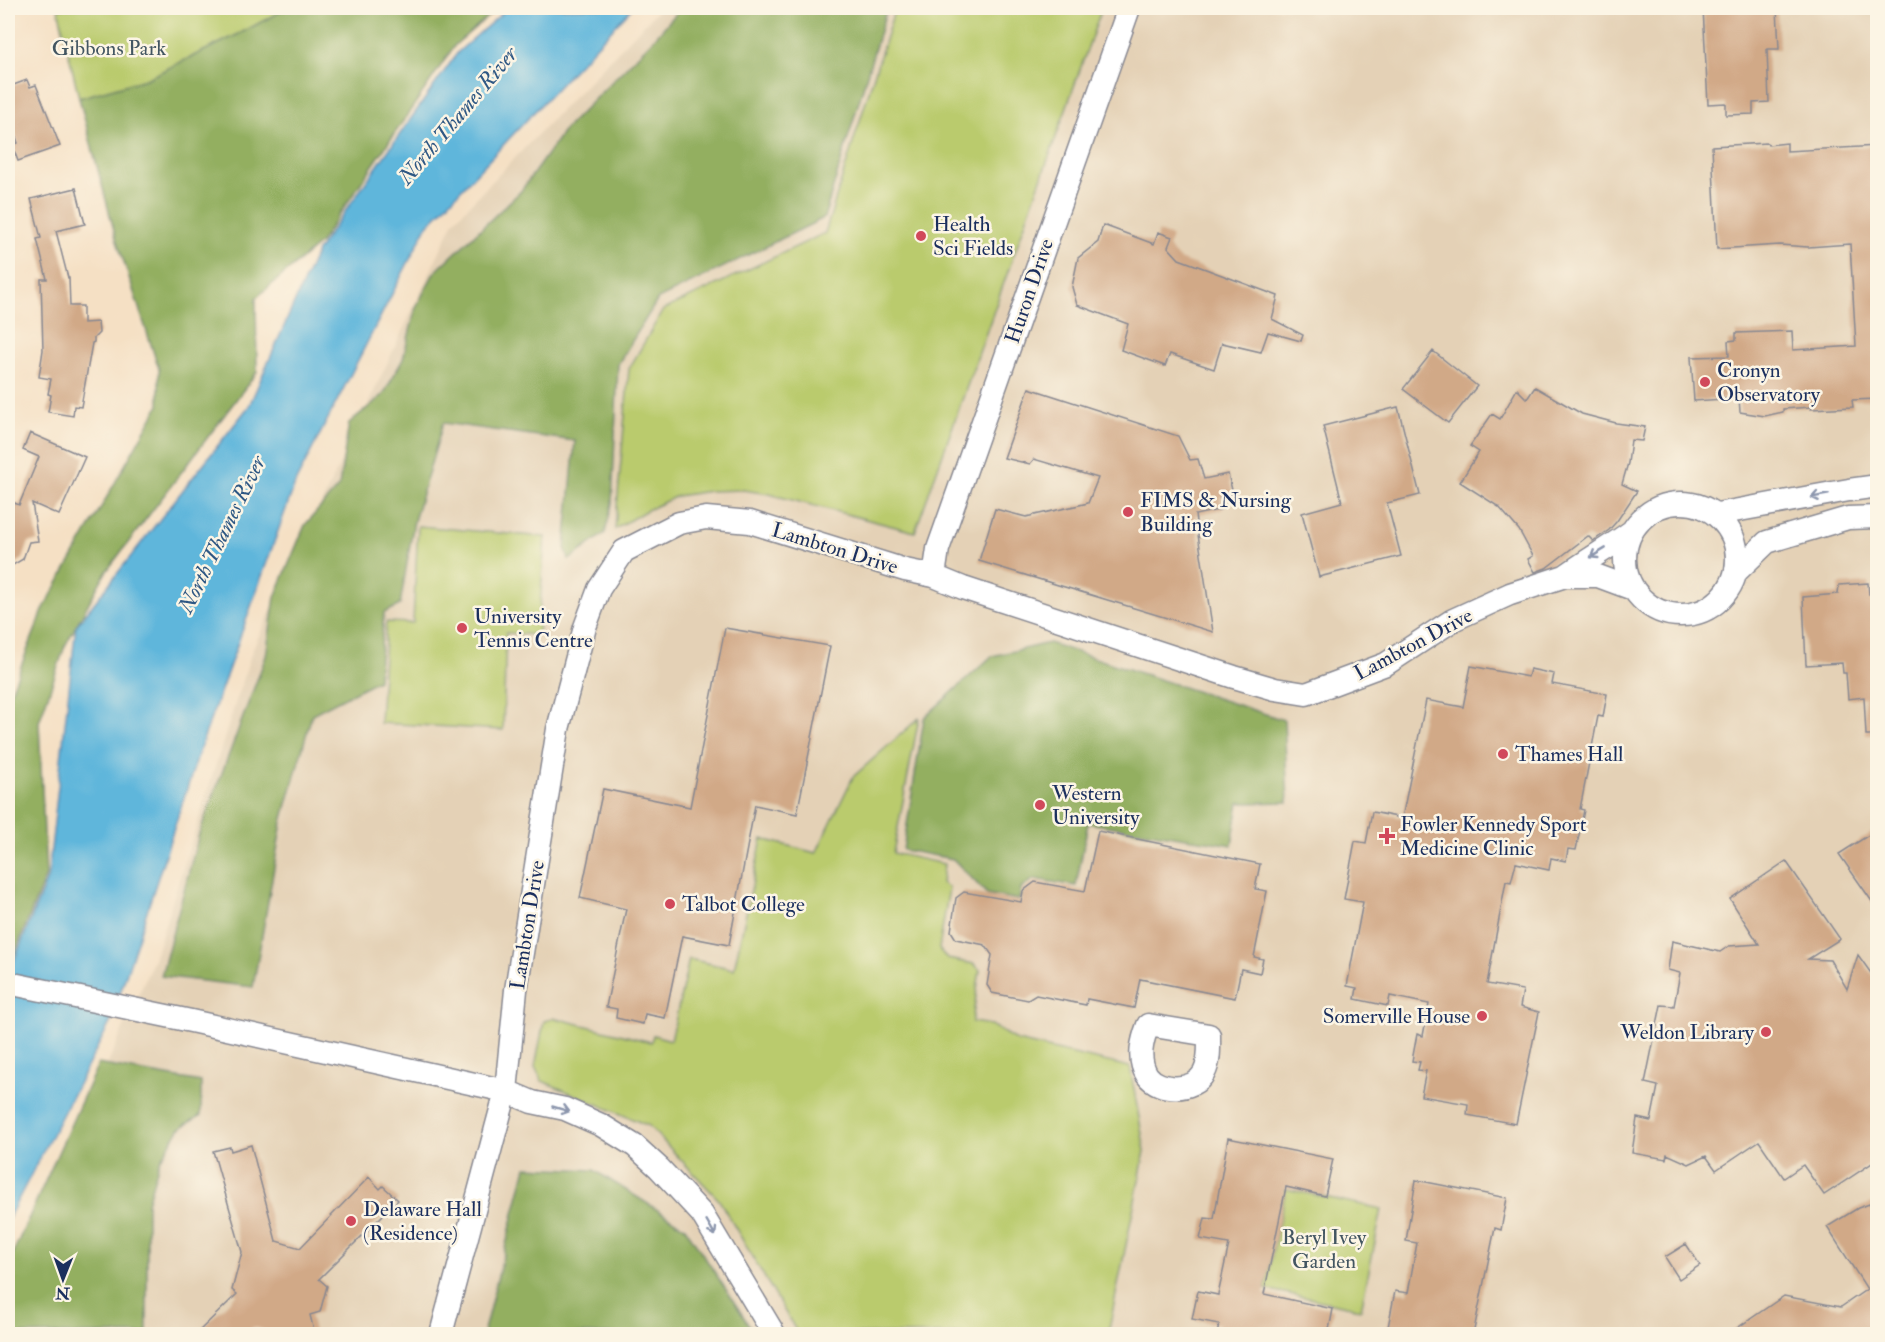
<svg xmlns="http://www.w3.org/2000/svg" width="1885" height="1342" font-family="'IM FELL Double Pica',serif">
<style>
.built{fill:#e4d1b6}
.green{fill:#bacb6d;stroke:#6a7d66;stroke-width:1.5}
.forest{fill:#93af60;stroke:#576f5f;stroke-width:1.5}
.water{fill:#5eb6db;stroke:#3c729c;stroke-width:1.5}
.building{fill:#d1a987}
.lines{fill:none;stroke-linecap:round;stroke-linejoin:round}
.minor-casing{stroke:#888891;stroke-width:25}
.minor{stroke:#fff;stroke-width:22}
.oneway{stroke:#8d97ae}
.poi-dot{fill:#d1495b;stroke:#fcf5e5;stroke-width:2}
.labels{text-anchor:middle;stroke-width:5;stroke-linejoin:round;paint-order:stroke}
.park-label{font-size:21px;fill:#435662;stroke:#fcf5e5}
.poi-label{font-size:21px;fill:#1b2f5e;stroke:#fcf5e5;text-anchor:start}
.street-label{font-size:21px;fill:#1b2f5e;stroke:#fcf5e5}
.water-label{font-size:22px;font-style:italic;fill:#2f5884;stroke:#fcf5e5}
</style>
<rect width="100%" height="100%" fill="#fcf5e5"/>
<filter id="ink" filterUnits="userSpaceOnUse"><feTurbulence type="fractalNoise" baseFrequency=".0167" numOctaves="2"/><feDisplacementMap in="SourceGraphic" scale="12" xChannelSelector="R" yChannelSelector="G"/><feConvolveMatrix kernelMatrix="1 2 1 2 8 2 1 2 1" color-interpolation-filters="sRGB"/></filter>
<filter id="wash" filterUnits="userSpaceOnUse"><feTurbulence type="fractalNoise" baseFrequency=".008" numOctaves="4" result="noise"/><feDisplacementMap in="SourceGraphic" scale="24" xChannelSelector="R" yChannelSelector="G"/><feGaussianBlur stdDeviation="1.35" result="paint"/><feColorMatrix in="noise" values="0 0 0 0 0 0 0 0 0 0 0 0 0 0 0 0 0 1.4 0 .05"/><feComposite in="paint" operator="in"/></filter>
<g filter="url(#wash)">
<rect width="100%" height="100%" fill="#f5e0c4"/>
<!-- built -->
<path class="built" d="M660,8H1877V1334H8V1291L154,959L252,651L454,221Z"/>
<!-- green -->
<path class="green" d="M58,8H287L241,33L146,79L79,98Z
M895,8H1102L915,532L769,494L743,490L710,491L677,496L645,511L615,529L629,369L663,310L825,233Z
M418,526L545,537L538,635L506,633L503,730L380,723L386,622L413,623Z
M919,718L893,853L944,864L942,883L949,888L939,949L947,959L974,964L980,970L972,1022L991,1025L1017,1041L1130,1067L1145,1151L1108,1334H798L719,1200L649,1126L542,1081L535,1067L544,1021L555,1018L651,1042L653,1035L671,1040L689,959L734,969L762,839L816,853L853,777Z
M1286,1189L1382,1209L1361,1309L1265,1289Z"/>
<!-- forest -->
<path class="forest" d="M287,8H498L455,45L320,243L256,298L257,372L106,572L65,646L39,722L46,875L8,970V699L44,608L159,405V369L116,238L79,98L146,79L241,33Z
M681,8H887L824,218L658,299L618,364L612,504L605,533L569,560L565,548L575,441L443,423L414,521L400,605L384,613L378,680L312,714L282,822L253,987L161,976L199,834L266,656L275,597L305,525L339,486L349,423L383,395L403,359L416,307L434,273L521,191L565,129L651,42Z
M1049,643L1284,720L1288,802L1239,803L1232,845L1088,823L1076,886L1034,879L1021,889L1019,900L987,894L953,859L903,850L924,718L992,656Z
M98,1064L201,1082V1115L179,1129L159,1162L147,1203V1334H8V1264Z
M526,1167L594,1170L685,1227L755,1334H483Z"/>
<!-- water -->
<path class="water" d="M508,8H632L427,226L296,481L202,743L111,1021L8,1219V976L48,876L76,626L249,406L317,251L458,52Z"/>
<g id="blocks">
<!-- building -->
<path class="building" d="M1703,8H1777L1779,49H1767L1769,102L1753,103V114L1726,115V103L1708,104Z
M27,80L30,87L36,85L60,146L18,161L12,145L18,143L8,113V87Z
M1767,143L1768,145L1787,143V151L1878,146V399L1852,400L1853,407L1811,409V407L1783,409V412L1765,416L1740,412L1739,398L1694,401L1691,357L1729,356L1728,341L1736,340V333L1792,331L1793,350L1856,346L1850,244L1808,247L1780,245L1717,249L1712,146Z
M76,188L85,224L56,231L68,278H69L70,306H83V323L98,322L99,333L94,338V342L92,343L81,407L74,406L73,416L48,412L51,395L48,394L51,379L39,377L43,350L41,279H47L37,239L41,238L31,199Z
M1103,225L1154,244L1158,232L1172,237L1168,247L1179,259L1278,296L1272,319L1303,335L1301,341L1268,332L1261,352L1222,343L1214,369L1170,354L1165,366L1121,350L1128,324L1077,305L1072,287L1078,258L1098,242Z
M1433,351L1477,386L1448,423L1403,389Z
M1535,387L1582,414L1616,423L1645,427L1642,441L1631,440L1628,463L1622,484L1637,491L1617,521L1609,530L1593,541L1588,536L1546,568L1535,572L1528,559L1533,556L1519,530L1499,507L1460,482L1479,452L1470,446L1492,414L1500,419L1517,389L1527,399Z
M1029,388L1178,436L1190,460L1198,459L1204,479L1228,474L1233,494L1220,497L1223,509L1195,515L1213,632L979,561L995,509L1026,517L1088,503L1098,478L1034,459L1030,464L1004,458Z
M1398,407L1420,495L1387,503L1401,556L1319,577L1302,513L1342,502L1323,426Z
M30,433L85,457L59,515L32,503L38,541L29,542L23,559L8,568V500L19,505L39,457L23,450Z
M1868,583L1869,594H1878V735H1866L1864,697L1848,699L1846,673H1843L1842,663L1806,665L1803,597L1838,594L1839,585Z
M725,628L830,646L797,814L755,805L729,945L682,936L665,1018L645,1014L643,1024L616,1018L617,1009L606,1007L626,909L580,898L603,789L690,807Z
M1471,666L1528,677L1530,669L1554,674L1552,684L1607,694L1603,717L1598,716L1580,809L1584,810L1576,850L1568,849L1566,861L1551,858L1549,870L1516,863L1511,882L1506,881L1487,984L1523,990L1520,1007L1539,1012L1516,1124L1467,1115L1468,1104L1421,1096L1426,1071L1418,1070L1420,1062L1412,1061L1417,1034L1423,1036L1429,1004L1390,996L1388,1006L1355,999L1357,988L1347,986L1363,902L1344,899L1355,841L1366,843L1372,812L1402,818L1426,700L1463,707Z
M1878,829V910L1839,854Z
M1098,831L1260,864L1255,889L1267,891L1254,957L1263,959L1260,973L1241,969L1235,998L1140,979L1134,1008L1087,999L1086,1005L1036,995L1028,1000L992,993L987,985L992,955L985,945L956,939L951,931L956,898L964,892L1021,902L1023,891L1035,882L1085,891Z
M1786,861L1840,939L1808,959L1830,960L1847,989L1858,955L1878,983V1159L1824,1195L1803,1165L1784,1178L1759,1141L1716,1170L1706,1156L1689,1164L1667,1154L1666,1159L1632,1153L1637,1118L1651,1121L1658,1086L1645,1083L1661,1005L1674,1006L1680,973L1668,970L1672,941L1720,952L1729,946L1759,944L1730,899Z
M1228,1138L1333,1159L1325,1196L1286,1187L1264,1294L1333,1309L1328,1335H1268L1256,1332L1255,1335H1217L1219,1324L1192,1319L1198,1291L1218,1295L1229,1244L1200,1239L1205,1218L1214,1219Z
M251,1145L276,1241L300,1248L369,1177L380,1189L383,1186L398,1200L319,1279L327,1286L320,1312L310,1315L315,1335H282L253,1327L246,1335H195L237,1294L232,1290L242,1252L213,1151L230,1147L231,1151Z
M1416,1180L1507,1198L1501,1230L1495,1228L1473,1335H1390L1392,1327H1388L1395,1291L1408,1293L1417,1243L1406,1241Z
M1878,1201V1335H1727L1784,1296L1841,1307L1867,1289L1827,1227L1858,1208Z
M1686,1244L1700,1265L1679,1279L1665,1257Z"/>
</g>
</g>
<g filter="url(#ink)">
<use href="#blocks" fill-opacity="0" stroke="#888891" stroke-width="1.5"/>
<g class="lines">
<!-- minor casing -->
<g class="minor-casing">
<path id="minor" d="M1625 559a56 56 0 1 1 112 0a56 56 0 1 1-112 0Z
M1717,514L1849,490L1878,486
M1737,571L1767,542L1848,518L1878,517
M934,576L938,549L1129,8
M1565,576C1587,560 1610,547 1632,531
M8,983L191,1021L506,1091L532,1102L565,1109L601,1125L635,1146L659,1168L702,1214L774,1334
M1148,1025L1209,1035C1209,1047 1210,1062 1204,1073C1194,1092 1159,1092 1147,1075C1137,1059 1142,1041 1148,1025Z
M441,1334L506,1091L516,990L558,729L585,627L599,589L624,551L679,523L706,518L750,522L905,570L934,576L963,588L1234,677L1275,689L1306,694L1386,664L1453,620L1510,594L1565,576H1598L1633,589"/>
</g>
<!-- minor -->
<use href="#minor" class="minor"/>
</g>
<!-- one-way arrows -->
<defs><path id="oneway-shaft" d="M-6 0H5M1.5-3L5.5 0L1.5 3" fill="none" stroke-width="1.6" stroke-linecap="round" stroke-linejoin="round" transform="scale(1.5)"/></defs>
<g class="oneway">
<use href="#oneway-shaft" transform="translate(1820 496) rotate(169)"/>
<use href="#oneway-shaft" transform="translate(1598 553) rotate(149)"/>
<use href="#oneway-shaft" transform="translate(561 1109) rotate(16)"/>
<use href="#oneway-shaft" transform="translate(711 1228) rotate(60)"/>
</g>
</g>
<!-- markers -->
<g class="poi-dot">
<circle cx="921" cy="236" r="6"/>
<circle cx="1705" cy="382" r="6"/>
<circle cx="1128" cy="512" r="6"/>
<circle cx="462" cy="628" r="6"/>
<circle cx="1503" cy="754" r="6"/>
<circle cx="1040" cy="805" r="6"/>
<path d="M1384 827h6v6h6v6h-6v6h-6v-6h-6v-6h6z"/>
<circle cx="670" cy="904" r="6"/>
<circle cx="1482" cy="1016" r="6"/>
<circle cx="1766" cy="1032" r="6"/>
<circle cx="351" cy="1221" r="6"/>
</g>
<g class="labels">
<!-- park labels -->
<g class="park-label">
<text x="109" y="55">Gibbons Park</text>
<text x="1324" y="1244">Beryl Ivey<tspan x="1324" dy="24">Garden</tspan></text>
</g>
<!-- poi labels -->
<g class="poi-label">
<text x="933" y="231">Health<tspan x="933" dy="24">Sci Fields</tspan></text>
<text x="1717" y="377">Cronyn<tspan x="1717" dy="24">Observatory</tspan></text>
<text x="1140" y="507">FIMS &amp; Nursing<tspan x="1140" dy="24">Building</tspan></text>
<text x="474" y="623">University<tspan x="474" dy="24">Tennis Centre</tspan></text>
<text x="1515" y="761">Thames Hall</text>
<text x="1052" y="800">Western<tspan x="1052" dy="24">University</tspan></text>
<text x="1400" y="831">Fowler Kennedy Sport<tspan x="1400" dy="24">Medicine Clinic</tspan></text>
<text x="682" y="911">Talbot College</text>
<text x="1470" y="1023" text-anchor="end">Somerville House</text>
<text x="1754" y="1039" text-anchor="end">Weldon Library</text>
<text x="363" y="1216">Delaware Hall<tspan x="363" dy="24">(Residence)</tspan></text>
</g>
<!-- street labels -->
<g class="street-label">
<text transform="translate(1029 291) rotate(-71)" y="7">Huron Drive</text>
<text transform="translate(835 548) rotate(17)" y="7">Lambton Drive</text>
<text transform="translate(1413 644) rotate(-28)" y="7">Lambton Drive</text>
<text transform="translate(527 925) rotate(-81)" y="7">Lambton Drive</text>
</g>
<!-- water labels -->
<g class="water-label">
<text transform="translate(457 115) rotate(-50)" y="8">North Thames River</text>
<text transform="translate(221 534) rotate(-64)" y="8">North Thames River</text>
</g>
</g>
<!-- margin -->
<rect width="1885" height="1342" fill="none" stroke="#fcf5e5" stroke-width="30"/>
<!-- north arrow -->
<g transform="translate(63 1279) rotate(181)" stroke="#fcf5e5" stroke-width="4.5" paint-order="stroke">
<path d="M0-4.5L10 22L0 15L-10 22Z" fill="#1b2f5e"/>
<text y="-9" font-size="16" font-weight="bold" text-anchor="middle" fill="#1b2f5e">N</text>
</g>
</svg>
